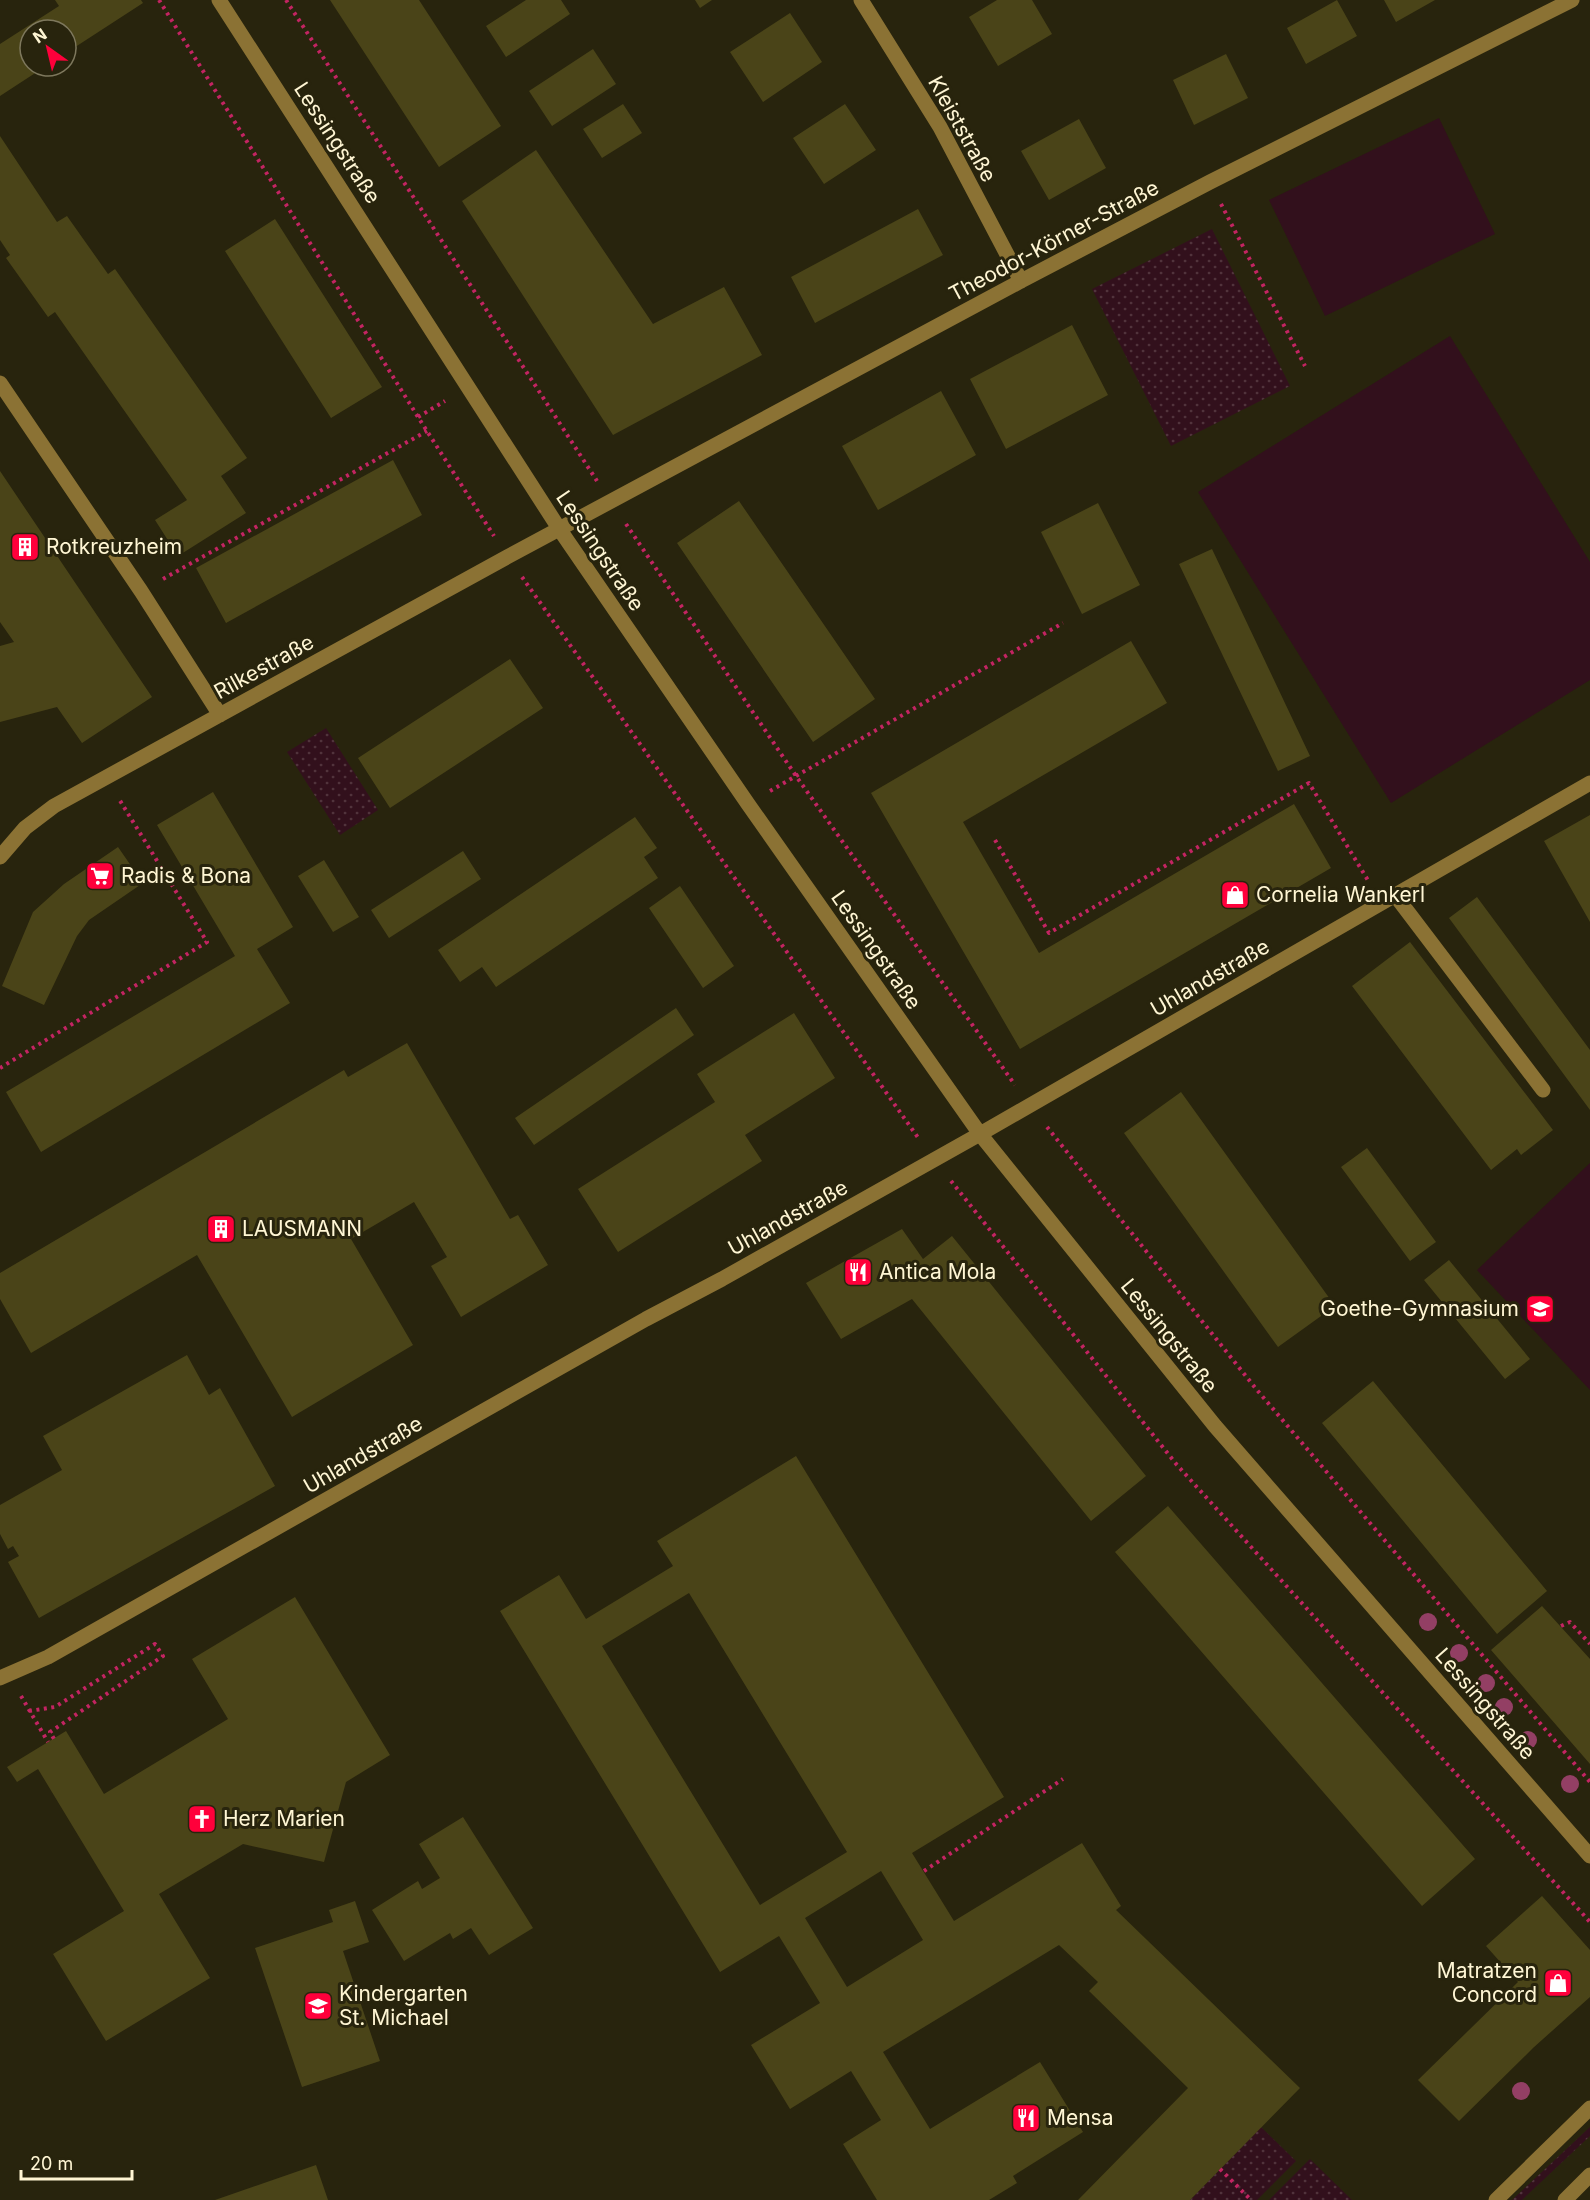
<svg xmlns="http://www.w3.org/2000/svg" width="1590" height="2200" font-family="Inter,sans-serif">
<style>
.grass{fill:url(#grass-dots)}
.garden{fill:#32101c}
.building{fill:#4a4418;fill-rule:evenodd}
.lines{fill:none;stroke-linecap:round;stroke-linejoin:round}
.path{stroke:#c32462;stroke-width:4;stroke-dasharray:3 4.5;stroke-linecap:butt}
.minor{stroke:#8b7234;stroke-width:15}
.tree{fill:#933f64}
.labels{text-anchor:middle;stroke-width:6;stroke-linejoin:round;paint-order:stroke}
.street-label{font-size:21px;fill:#fff6d4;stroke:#28240d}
.poi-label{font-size:21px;fill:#fff6d4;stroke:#28240d;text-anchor:start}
</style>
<defs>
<pattern id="grass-dots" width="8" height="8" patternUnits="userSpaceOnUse" patternTransform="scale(1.5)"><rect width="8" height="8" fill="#32101c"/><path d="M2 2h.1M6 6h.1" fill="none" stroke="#51333c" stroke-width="1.8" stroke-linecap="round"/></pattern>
</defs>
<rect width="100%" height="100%" fill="#28240d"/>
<!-- grass -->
<path class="grass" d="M1212,229L1290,386L1171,446L1092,289Z
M326,728L378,810L340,835L287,752Z
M1261,2127L1296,2161L1257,2200H1190Z
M1590,2127V2136L1522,2200H1512Z
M1310,2159L1352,2200H1269Z"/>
<!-- garden -->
<path class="garden" d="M1439,118L1495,234L1325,316L1269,200Z
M1450,336L1590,562V680L1391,803L1198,492Z
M1590,1163V1390L1477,1270Z"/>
<!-- building -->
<path class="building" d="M55,0H141L143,3L66,53V30H30V66H46L0,96V44L59,6Z
M330,0H419L501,126L439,167Z
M526,0H561L570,14L506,57L486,26Z
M695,0H712L700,8Z
M997,0H1032L1052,34L998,66L969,17Z
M1337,0L1357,36L1306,64L1287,28Z
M1384,0H1435L1396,22Z
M790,13L822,62L763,102L730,52Z
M593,49L616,84L552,126L529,91Z
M1226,54L1248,98L1194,125L1173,80Z
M623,104L642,133L602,158L583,129Z
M845,104L876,150L824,184L793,138Z
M1079,119L1106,168L1049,200L1021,151Z
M0,136L57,222L67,216L108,274L115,269L247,458L221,476L246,513L178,556L155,520L187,500L55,312L48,317L6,258L10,255L0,240Z
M536,150L653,324L724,287L762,355L613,435L462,201Z
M918,209L943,255L815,323L791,277Z
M275,219L382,387L331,418L225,251Z
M1072,325L1108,395L1006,449L970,379Z
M941,391L976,455L878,510L842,446Z
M393,460L422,515L226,623L196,568Z
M0,471L152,697L82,743L57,707L0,722V646L14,642L0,622Z
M739,501L875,699L813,742L677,543Z
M1098,503L1140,585L1082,614L1041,532Z
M1212,549L1310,756L1278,771L1179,564Z
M1131,641L1167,703L963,822L1039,953L1294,804L1331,868L1020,1049L871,793Z
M510,659L543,708L390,808L358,758Z
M213,792L293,927L257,949L290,1003L41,1152L6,1092L235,956L157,825Z
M1590,815V922L1544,841Z
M635,817L657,848L644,857L658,878L496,987L482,967L460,982L438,950Z
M118,847L143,883L89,920L77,936L44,1005L2,986L33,912L64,884Z
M463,851L481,879L389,938L371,910Z
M324,860L359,917L333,932L298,876Z
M680,886L734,966L703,988L649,908Z
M1477,897L1590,1050V1110L1449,918Z
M1410,942L1553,1130L1521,1155L1517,1149L1491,1170L1352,986Z
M676,1008L694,1035L534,1145L515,1118Z
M794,1013L835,1078L745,1135L762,1161L618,1252L578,1189L715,1102L697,1074Z
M407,1043L510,1219L518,1215L548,1265L461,1317L431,1266L447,1257L414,1202L351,1239L413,1345L292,1417L197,1255L31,1353L0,1299V1273L344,1070L348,1077Z
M1181,1092L1335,1306L1278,1347L1124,1133Z
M1367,1148L1436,1242L1410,1261L1341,1167Z
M902,1229L923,1259L952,1236L1146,1476L1091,1521L912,1299L841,1339L806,1283Z
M1449,1260L1530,1359L1505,1379L1424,1280Z
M187,1355L209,1395L220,1388L275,1486L39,1618L8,1562L19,1556L13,1546L8,1549L0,1534V1505L62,1470L43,1436Z
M1373,1381L1547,1591L1497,1634L1322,1423Z
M796,1456L1004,1797L912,1853L954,1921L1082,1843L1121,1906L1116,1910L1300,2088L1190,2200H1078L1188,2088L1089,1991L1098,1982L1059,1945L883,2052L930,2129L1040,2062L1083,2132L1013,2176L1017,2183L989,2200H877L843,2144L881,2120L851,2071L790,2109L751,2045L820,2003L779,1936L720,1972L500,1611L559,1575L586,1619L673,1566L657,1541ZM689,1593L847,1852L760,1905L602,1646ZM881,1871L923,1940L847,1987L805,1918Z
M1168,1506L1475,1859L1422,1906L1115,1552Z
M295,1597L390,1755L346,1782L324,1862L243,1844L159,1894L210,1978L106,2041L53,1954L124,1911L38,1769L17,1782L7,1767L66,1731L104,1794L228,1719L192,1659Z
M1542,1606L1590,1659V1764L1491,1650Z
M463,1817L533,1928L489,1955L471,1928L453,1939L450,1933L404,1961L372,1910L418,1881L422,1889L440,1878L419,1844Z
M1542,1896L1590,1950V1997L1533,2048L1459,2121L1418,2080L1518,1982L1486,1946Z
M355,1901L369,1942L343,1951L380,2061L302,2087L255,1948L333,1922L329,1910Z
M316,2165L328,2200H215Z"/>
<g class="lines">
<!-- path -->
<path class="path" d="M159,0L418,417L494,536
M286,0L597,481
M1221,204L1305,366
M418,417L445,401
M626,524L796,776L1015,1085
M522,577L919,1139
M163,579L427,431
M770,791L1063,623
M995,840L1049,933L1309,783L1369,882
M0,1068L207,942L119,799
M1047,1127L1257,1390L1590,1782
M951,1181L1177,1465L1590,1922
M1561,1626L1570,1622L1590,1644
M21,1696L48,1742
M29,1711L55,1707L155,1644L163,1656L50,1732L54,1739
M924,1871L1063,1779
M1220,2169L1251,2200"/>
<!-- minor -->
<path class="minor" d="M219,0L560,530L748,804L980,1134L1215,1426L1590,1856
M861,0L940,127L1021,281
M0,383L141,591L220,715
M0,857L25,828L54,806L507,557L1021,281L1210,182L1572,0
M1395,895L1543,1090
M0,1678L48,1657L646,1319L722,1279L980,1134L1590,783
M1496,2200L1590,2108
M1565,2200L1590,2175"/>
</g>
<!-- trees -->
<g class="tree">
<circle cx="1428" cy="1622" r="9"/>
<circle cx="1459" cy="1653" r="9"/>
<circle cx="1486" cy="1683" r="9"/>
<circle cx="1504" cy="1707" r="9"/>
<circle cx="1528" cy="1740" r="9"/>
<circle cx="1570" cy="1784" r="9"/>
<circle cx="1521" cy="2091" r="9"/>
</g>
<!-- icons -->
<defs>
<g id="building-square" transform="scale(1.5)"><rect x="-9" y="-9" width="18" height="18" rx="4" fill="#ff003b" stroke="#28240d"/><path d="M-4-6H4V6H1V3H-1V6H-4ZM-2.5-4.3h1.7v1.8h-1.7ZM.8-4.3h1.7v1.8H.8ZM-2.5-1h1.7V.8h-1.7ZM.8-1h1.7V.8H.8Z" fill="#fff"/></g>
<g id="supermarket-square" transform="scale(1.5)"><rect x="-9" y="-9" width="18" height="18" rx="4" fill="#ff003b" stroke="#28240d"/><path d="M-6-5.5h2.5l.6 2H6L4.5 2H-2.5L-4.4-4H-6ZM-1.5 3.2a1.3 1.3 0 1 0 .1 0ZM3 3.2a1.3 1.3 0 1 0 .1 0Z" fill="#fff"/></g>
<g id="shop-square" transform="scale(1.5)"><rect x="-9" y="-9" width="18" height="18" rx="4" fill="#ff003b" stroke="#28240d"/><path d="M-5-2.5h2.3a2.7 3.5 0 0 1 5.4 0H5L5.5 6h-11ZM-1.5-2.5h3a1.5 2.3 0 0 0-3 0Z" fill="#fff"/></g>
<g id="restaurant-square" transform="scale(1.5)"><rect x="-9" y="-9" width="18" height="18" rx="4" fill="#ff003b" stroke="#28240d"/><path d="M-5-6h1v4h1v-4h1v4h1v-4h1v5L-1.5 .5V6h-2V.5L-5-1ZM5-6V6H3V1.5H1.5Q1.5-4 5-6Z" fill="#fff"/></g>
<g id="school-square" transform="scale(1.5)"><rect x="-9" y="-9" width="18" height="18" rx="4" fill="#ff003b" stroke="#28240d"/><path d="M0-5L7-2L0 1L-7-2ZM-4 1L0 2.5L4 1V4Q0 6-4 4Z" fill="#fff"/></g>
<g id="church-square" transform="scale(1.5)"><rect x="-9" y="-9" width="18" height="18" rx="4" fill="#ff003b" stroke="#28240d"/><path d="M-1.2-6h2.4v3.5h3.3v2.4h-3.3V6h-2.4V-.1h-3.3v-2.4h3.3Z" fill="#fff"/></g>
</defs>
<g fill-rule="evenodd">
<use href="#building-square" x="25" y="547"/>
<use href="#supermarket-square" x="100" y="876"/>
<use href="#shop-square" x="1235" y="895"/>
<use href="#building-square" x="221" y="1229"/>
<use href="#restaurant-square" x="858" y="1272"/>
<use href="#school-square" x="1540" y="1309"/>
<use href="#church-square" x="202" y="1819"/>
<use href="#shop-square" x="1558" y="1983"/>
<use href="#school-square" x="318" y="2006"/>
<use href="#restaurant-square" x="1026" y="2118"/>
</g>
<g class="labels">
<!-- street labels -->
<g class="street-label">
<text transform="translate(962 129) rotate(61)" y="7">Kleiststraße</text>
<text transform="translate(337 143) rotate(57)" y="7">Lessingstraße</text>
<text transform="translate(1054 241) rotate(-28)" y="7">Theodor-Körner-Straße</text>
<text transform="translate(600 551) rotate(56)" y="7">Lessingstraße</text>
<text transform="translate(264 667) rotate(-29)" y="7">Rilkestraße</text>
<text transform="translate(876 950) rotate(55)" y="7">Lessingstraße</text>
<text transform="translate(1210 978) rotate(-30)" y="7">Uhlandstraße</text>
<text transform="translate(788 1218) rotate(-29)" y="7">Uhlandstraße</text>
<text transform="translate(1169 1336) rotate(51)" y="7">Lessingstraße</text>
<text transform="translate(363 1455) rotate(-30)" y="7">Uhlandstraße</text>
<text transform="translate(1485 1704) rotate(49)" y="7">Lessingstraße</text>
</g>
<!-- poi labels -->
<g class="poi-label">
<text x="46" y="554">Rotkreuzheim</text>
<text x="121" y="883">Radis &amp; Bona</text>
<text x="1256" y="902">Cornelia Wankerl</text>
<text x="242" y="1236">LAUSMANN</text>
<text x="879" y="1279">Antica Mola</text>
<text x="1519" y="1316" text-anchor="end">Goethe-Gymnasium</text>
<text x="223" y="1826">Herz Marien</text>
<text x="1537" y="1978" text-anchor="end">Matratzen<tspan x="1537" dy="24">Concord</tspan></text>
<text x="339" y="2001">Kindergarten<tspan x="339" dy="24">St. Michael</tspan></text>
<text x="1047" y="2125">Mensa</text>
</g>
</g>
<!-- north arrow -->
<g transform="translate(48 48) rotate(326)"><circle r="28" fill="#28240d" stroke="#7e785d" stroke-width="1.5"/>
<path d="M0-4.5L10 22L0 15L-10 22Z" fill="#ff003b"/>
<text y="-9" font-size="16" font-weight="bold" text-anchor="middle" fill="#fff6d4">N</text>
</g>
<!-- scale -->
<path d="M21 2170v9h111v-9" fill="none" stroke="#fff6d4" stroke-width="3"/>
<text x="30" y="2170" font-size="18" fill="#fff6d4" stroke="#28240d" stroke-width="4.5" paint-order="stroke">20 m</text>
</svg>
